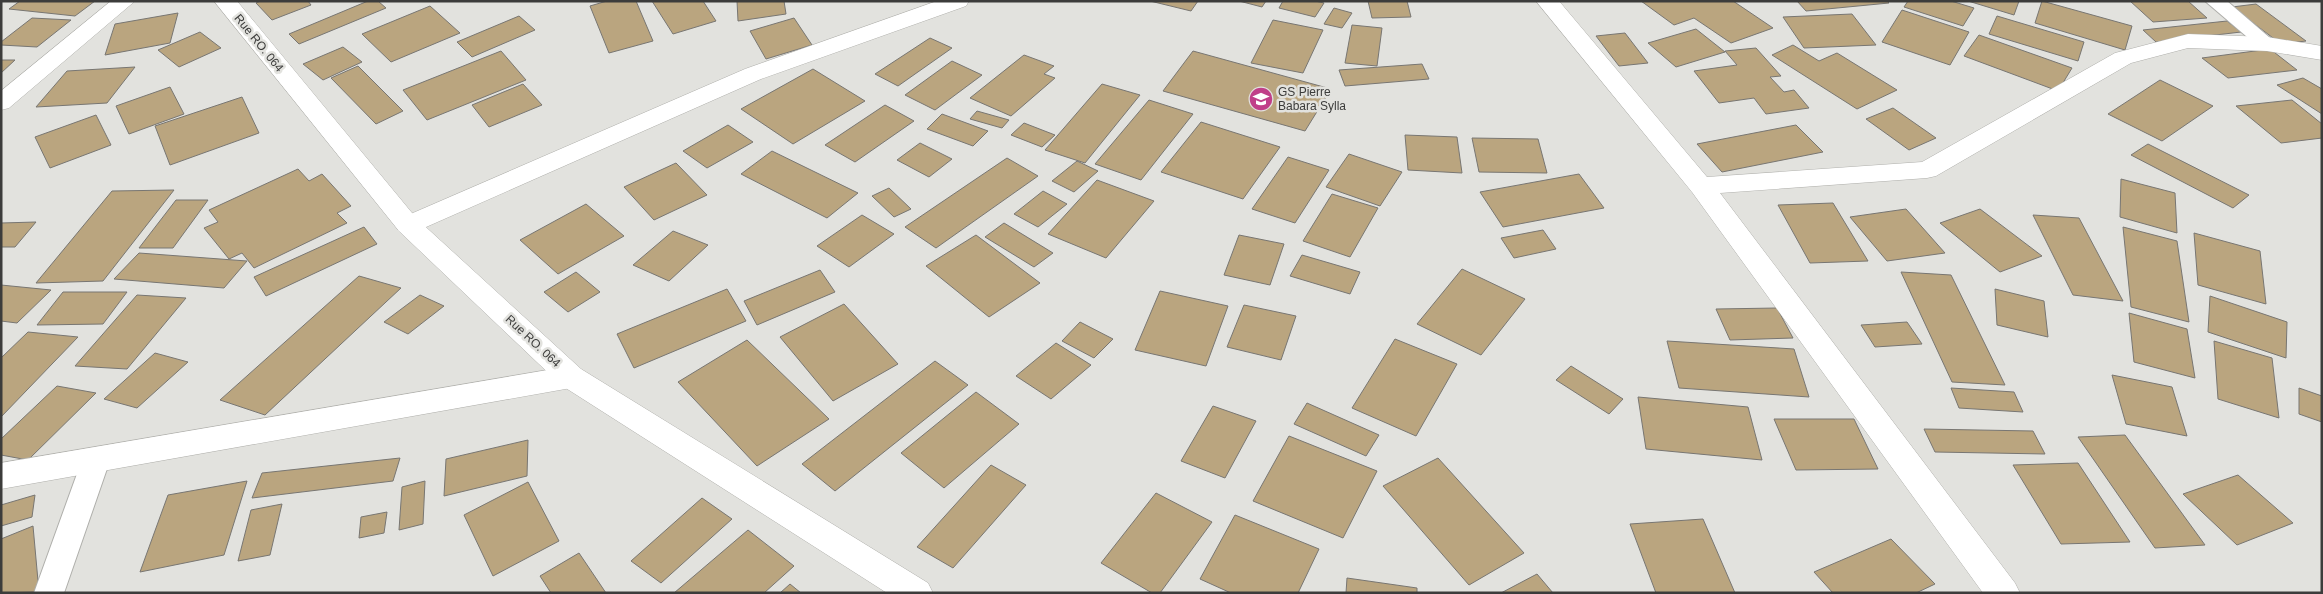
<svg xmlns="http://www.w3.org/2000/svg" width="2323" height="594" font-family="Helvetica,sans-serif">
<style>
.building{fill:#baa57f;stroke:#787672}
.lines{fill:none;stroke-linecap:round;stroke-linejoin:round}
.lane-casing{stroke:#afafab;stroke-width:2}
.street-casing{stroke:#afafab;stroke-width:1}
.secondary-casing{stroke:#afafab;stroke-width:1}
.lane{fill:#fff;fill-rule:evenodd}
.street{fill:#fff;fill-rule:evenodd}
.secondary{fill:#fff;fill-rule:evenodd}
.labels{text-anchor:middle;stroke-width:5;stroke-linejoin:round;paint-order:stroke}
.street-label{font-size:12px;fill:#3c3c3b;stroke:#e2e2de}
.poi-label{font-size:12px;fill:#3c3c3b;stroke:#e2e2de;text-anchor:start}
</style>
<rect width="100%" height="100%" fill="#e2e2de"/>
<!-- building -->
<path class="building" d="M20,1H95L75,16L9,9Z
M260,1H308L311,5L272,20L256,3Z
M368,1H378L386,8L299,44L289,34Z
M607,1H636L653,41L609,53L590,6Z
M652,1H703L716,21L673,34Z
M737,1H784L786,14L738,21Z
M1150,1H1198L1191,11Z
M1239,1H1266L1262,7Z
M1283,1H1315L1324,3L1315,17L1279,8Z
M1368,1H1407L1411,17L1372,18Z
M1641,1H1733L1773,28L1731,43L1694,18L1674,25Z
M1797,1H1887L1889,3L1806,11Z
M1908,1H1951L1974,8L1963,26L1904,7Z
M1968,1H2019L2014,15Z
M2042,1L2132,26L2125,50L2035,23Z
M2130,1H2188L2207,18L2153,22Z
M2256,4L2306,41L2281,44L2232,7Z
M430,6L460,33L391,62L362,34Z
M1334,8L1352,13L1342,28L1324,24Z
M1902,10L1969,32L1950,65L1882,42Z
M178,13L170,43L105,55L115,24Z
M1852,14L1876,45L1804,48L1783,17Z
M519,16L535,30L472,57L457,42Z
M1997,16L2084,42L2078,61L1989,34Z
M32,18L71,20L37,47L1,45V42Z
M794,18L812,45L766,59L750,31Z
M1273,20L1323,30L1303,73L1251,63Z
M2227,21L2241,32L2156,42L2143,30Z
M1352,25L1382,28L1377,66L1345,63Z
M1696,29L1725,52L1676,67L1648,43Z
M200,32L221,48L179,67L158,50Z
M1625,33L1648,63L1619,66L1596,36Z
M1979,35L2072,68L2058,91L1964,56Z
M930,38L952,48L898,86L875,74Z
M1793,45L1819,61L1837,53L1897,90L1857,109L1772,55Z
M343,47L362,62L323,80L303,64Z
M1756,48L1781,76L1770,77L1784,92L1794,90L1809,108L1766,114L1754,98L1719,103L1694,71L1737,65L1725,51Z
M2270,49L2297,70L2228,78L2202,58Z
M501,51L526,80L427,120L403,90Z
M1193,51L1331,89L1305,131L1163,91Z
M1024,55L1054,66L1044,74L1055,78L1011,116L970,98Z
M1,60H15L1,73Z
M952,61L982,75L935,110L905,95Z
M1422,64L1429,79L1345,86L1339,70Z
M358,66L403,111L376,124L331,78Z
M135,67L107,103L36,107L67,71Z
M813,69L865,101L793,144L741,109Z
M2303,78L2322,89V114L2277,85Z
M2160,80L2213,106L2162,141L2108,114Z
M523,84L542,105L489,127L472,105Z
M1102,84L1140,95L1085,163L1045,150Z
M170,87L184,114L129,134L116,106Z
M242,97L259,133L170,165L155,126Z
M1149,100L1193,114L1141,180L1095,164Z
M2292,100L2322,124V138L2281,143L2236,106Z
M885,105L914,121L855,162L825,145Z
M1893,108L1936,138L1909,150L1866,119Z
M977,111L1009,120L1002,128L970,119Z
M942,114L988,131L973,146L927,129Z
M96,115L111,145L50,168L35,137Z
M1201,122L1280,147L1243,199L1161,172Z
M1024,123L1055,135L1042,147L1011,135Z
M728,125L753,142L707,168L683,151Z
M1796,125L1823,152L1722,172L1697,144Z
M1405,135L1457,137L1462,173L1408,170Z
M1472,138L1538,139L1547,173L1479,172Z
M920,143L952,159L929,177L897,160Z
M2148,144L2249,195L2233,208L2131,155Z
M772,151L858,193L827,218L741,174Z
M1349,154L1402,172L1380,206L1326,187Z
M1288,157L1329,170L1295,223L1252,209Z
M1007,158L1038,176L936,248L905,227Z
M1077,161L1098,171L1074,192L1052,181Z
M676,163L707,195L654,220L624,187Z
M298,169L309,181L322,174L351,206L337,213L347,223L254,268L242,253L229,259L204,228L218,222L209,210Z
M1579,174L1604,208L1503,227L1480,192Z
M2121,179L2175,193L2177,233L2120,217Z
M1097,180L1154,201L1106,258L1048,234Z
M889,188L911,209L894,217L872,196Z
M174,190L103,281L36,283L112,191Z
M1043,191L1067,204L1038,227L1014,214Z
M1332,194L1378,208L1350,257L1303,241Z
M176,200H208L173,248H139Z
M1833,203L1868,261L1810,263L1778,205Z
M586,204L624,236L558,274L520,240Z
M1906,209L1945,253L1887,261L1850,217Z
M1980,209L2042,256L2000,272L1940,223Z
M862,215L894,234L849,267L817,246Z
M2033,215L2079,218L2123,301L2073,295Z
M36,222L15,247H1V223Z
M1004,223L1053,253L1034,267L985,237Z
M364,227L377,244L266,296L254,277Z
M2123,227L2177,241L2189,322L2131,307Z
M1543,230L1556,249L1514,258L1501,238Z
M673,231L708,245L669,281L633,265Z
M2194,233L2260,251L2266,304L2198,285Z
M976,235L1040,283L989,317L926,266Z
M1239,235L1284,244L1270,285L1224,275Z
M139,253L247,261L224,288L114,279Z
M1302,255L1360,272L1350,294L1290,276Z
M1462,269L1525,299L1481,355L1417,324Z
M820,270L835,292L757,325L744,301Z
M576,272L600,292L568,312L544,292Z
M1901,272L1951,275L2005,385L1952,382Z
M359,276L401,288L265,415L220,400Z
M1,285L51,290L17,323L1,321Z
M727,289L746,321L634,368L617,334Z
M1995,289L2044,301L2048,337L1997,325Z
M1160,291L1228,306L1206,366L1135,350Z
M63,292H127L103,324L37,325Z
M137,295L186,298L127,369L75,366Z
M420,295L444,306L408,334L384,322Z
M2210,296L2287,322L2286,358L2208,332Z
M844,304L898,364L833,401L780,337Z
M1244,305L1296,316L1281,360L1227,347Z
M1777,308L1793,338L1730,340L1716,309Z
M2129,313L2187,329L2195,378L2134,362Z
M1080,322L1113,339L1094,358L1062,341Z
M1907,322L1922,344L1875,347L1861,325Z
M28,332L78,337L1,417V358Z
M1395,339L1457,364L1416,436L1352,408Z
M747,340L829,419L757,466L678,382Z
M1667,341L1794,349L1809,397L1679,388Z
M2214,341L2272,358L2279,418L2218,399Z
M1056,343L1091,365L1051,399L1016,376Z
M155,353L188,362L137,408L104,399Z
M935,361L968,385L835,491L802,464Z
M1571,366L1623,399L1609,414L1556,380Z
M2112,375L2172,387L2187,436L2126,424Z
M57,386L96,393L28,460L1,455V439Z
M1951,388L2014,392L2023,412L1959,408Z
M2299,388L2322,396V422L2299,414Z
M976,392L1019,424L944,488L901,453Z
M1638,397L1748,407L1762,460L1646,449Z
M1307,403L1379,435L1366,456L1294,424Z
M1213,406L1256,421L1225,478L1181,461Z
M1774,419H1854L1878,469L1796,470Z
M1924,429L2033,431L2045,454L1935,452Z
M2125,435L2205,545L2155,548L2078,437Z
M1289,436L1377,471L1343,538L1253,501Z
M528,440L527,476L444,496L446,459Z
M400,458L393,481L252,498L262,473Z
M1438,458L1524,553L1469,585L1383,486Z
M2078,463L2130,542L2061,544L2013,465Z
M991,465L1026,485L953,568L917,547Z
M2238,475L2293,523L2237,545L2183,494Z
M247,481L224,555L140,572L168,495Z
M425,481L423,524L399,530L402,487Z
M528,482L559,541L493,576L464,515Z
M1156,493L1212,522L1160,593H1152L1101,563Z
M35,495L32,517L1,526V505Z
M702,498L732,519L661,583L631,561Z
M282,504L270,555L238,561L251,510Z
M387,512L384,533L359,538L361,517Z
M1235,515L1319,549L1298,593H1231L1200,579Z
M1703,519L1735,593H1656L1630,524Z
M33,526L39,592L1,593V539Z
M748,530L794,566L764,593H674Z
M1891,539L1935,584L1916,593H1833L1814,572Z
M579,553L606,593H551L540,576Z
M1537,574L1553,593H1501Z
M1347,578L1417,588V593H1346Z
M790,584L801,593H780Z"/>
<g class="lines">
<!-- lane casing -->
<g class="lane-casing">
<path id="lane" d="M2205,1H2227L2277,44L2274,48L2267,50L2260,48Z
M96,449L106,452L110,460L64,593H34L82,460L86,452Z"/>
</g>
<!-- street casing -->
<g class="street-casing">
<path id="street" d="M111,1H135L9,108L1,110V91Z
M937,1H969L966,6L761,79L417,231L408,234L399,231L395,225L399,219L745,69Z
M1536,1H1559L1707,177L1922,162L2115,53L2188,34L2267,37L2322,46V60L2267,51L2188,48L2131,63L1936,176L1927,178L1720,193L2015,583L2020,593H1983L1692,192Z
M571,366L581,369L586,377L581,385L571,388L1,489V463Z"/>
</g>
<!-- secondary casing -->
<g class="secondary-casing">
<path id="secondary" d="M214,1H237L417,219L581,369L928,583L933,593H887L561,385L399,231Z"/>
</g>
<!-- lane -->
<use href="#lane" class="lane"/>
<!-- street -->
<use href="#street" class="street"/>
<!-- secondary -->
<use href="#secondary" class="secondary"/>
</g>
<!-- icons -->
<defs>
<g id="school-disc" transform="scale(1.25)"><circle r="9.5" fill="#c03f89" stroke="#e2e2de"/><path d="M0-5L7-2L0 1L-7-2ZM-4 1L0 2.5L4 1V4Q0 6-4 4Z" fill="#fff"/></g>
</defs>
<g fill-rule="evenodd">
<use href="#school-disc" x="1261" y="99"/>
</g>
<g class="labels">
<!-- street labels -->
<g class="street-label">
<text transform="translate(259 43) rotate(51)" y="4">Rue RO. 064</text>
<text transform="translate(533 341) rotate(43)" y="4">Rue RO. 064</text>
</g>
<!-- poi labels -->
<g class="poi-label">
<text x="1278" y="96">GS Pierre<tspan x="1278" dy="14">Babara Sylla</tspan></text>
</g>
</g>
<!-- border -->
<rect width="2323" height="594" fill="none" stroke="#3c3c3b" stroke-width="5"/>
</svg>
